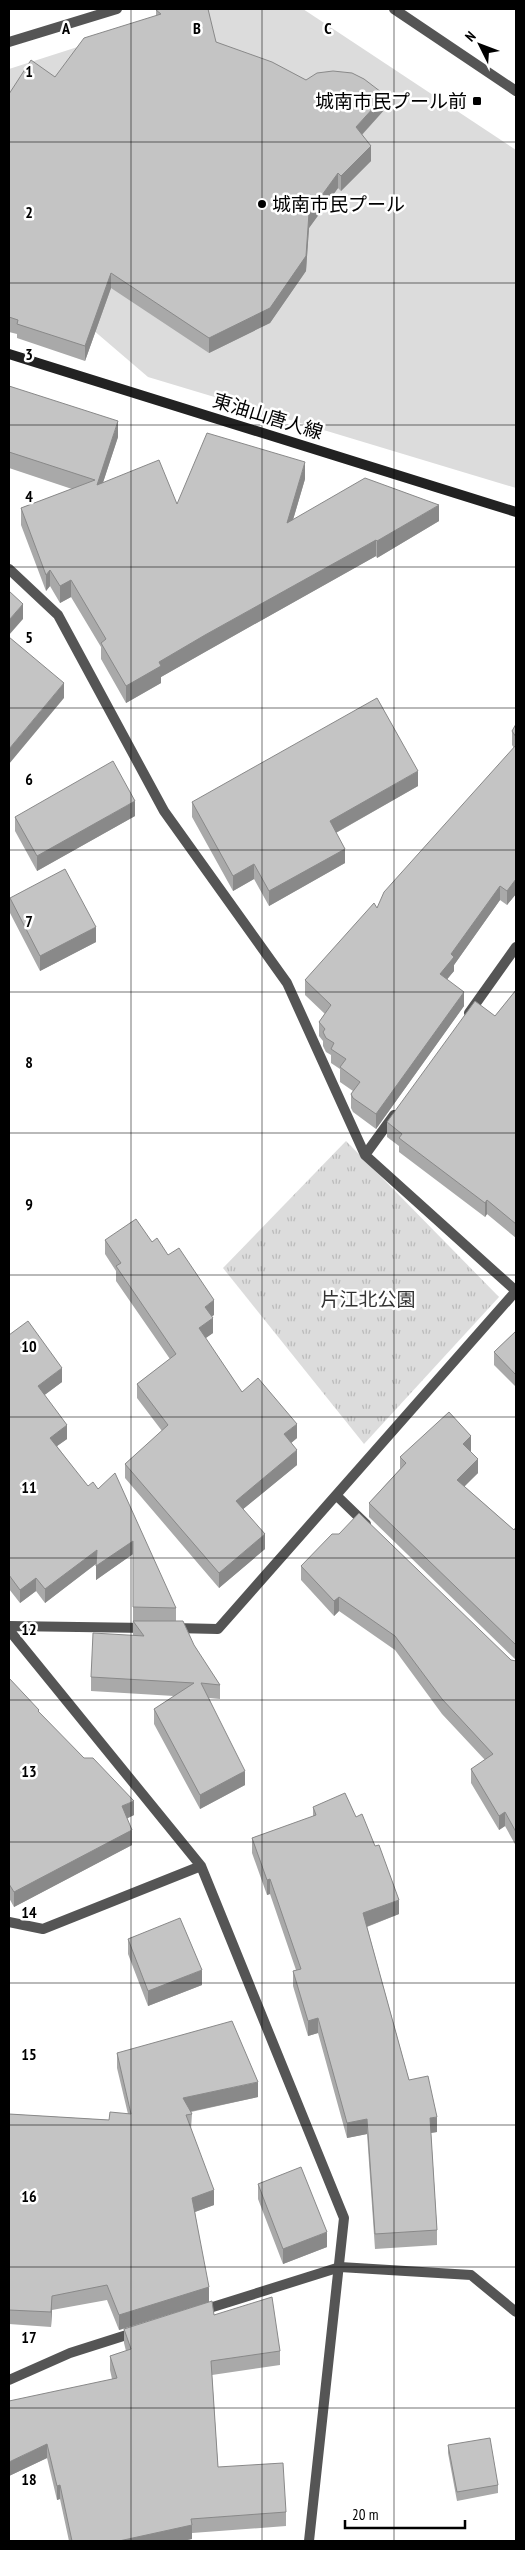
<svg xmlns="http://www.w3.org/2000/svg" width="525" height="2550" font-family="'PT Sans Narrow','Noto Sans JP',sans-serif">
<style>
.park{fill:url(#park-tufts)}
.pitch{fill:#dcdcdc}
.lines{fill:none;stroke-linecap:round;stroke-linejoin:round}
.minor{stroke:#555;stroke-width:10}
.tertiary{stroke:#555;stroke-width:10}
.secondary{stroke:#222;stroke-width:10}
.wall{fill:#a9a9a9}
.shaded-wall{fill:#898989}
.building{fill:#c4c4c4;stroke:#898989}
.grid{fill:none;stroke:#000;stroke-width:1;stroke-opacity:0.55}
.poi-dot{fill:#000;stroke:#fff;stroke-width:2}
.labels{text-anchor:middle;stroke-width:5;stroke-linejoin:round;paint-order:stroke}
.poi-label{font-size:19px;fill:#000;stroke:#fff;text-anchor:end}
.street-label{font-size:19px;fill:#000;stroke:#fff}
.park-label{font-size:19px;fill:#333;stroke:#fff}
.grid-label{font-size:16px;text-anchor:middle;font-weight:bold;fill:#000;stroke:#fff;stroke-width:5;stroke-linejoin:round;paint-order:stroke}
</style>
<defs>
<pattern id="park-tufts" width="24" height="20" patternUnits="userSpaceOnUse" patternTransform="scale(1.25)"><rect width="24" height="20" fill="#dcdcdc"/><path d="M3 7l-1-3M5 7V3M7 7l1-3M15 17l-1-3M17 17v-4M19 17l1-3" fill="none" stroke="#bbb"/></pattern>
</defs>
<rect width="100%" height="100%" fill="#fff"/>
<!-- park -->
<path class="park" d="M346,1141L499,1297L364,1444L223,1268Z"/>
<!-- pitch -->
<path class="pitch" d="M196,9H303L516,150V488L148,377L9,258V69Z"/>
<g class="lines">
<!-- minor -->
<path class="minor" d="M9,42L117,9
M9,569L58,615L164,811L287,983L365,1155L516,1291
M469,1013L516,947
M365,1155L394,1115
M337,1496L366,1524
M9,1626L147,1628
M174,1628L218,1629L516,1291
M9,1630L201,1866L344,2218L309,2541
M9,1922L43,1929L201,1866
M200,2311L340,2267L471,2275L516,2312
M9,2380L70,2353L136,2332"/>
<!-- tertiary -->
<path class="tertiary" d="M394,9L516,91"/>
<!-- secondary -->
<path class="secondary" d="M9,354L516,512"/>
</g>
<!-- wall -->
<path class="wall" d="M156,10L216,42L306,80L385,109L362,135L371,161L341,191L338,188L309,228L306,271L270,323L209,353L111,288L85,361L17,338V334L9,332V94L55,77L156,16Z
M9,386L118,437L103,482L177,504L305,479L293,520L439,521L377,558L376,556L205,652L161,677V683L126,703L101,659V647L71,597L60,603L50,586L46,591L21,525V508L72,489L9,468Z
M516,724V894L507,905L500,900L454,965V971L447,979L464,1006L376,1129L353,1112L351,1108V1094L353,1091L340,1082V1069L331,1063V1055L326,1052L323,1046V1041L319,1036V1022L325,1014L305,995V980L377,908L514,748L512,745V731Z
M418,786L336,833L345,863L269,906L254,879L233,891L192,817V802Z
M135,816L37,871L15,831V817Z
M10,898L96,942L40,971L10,913Z
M516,990V1238L487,1214L485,1217L399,1152V1146L387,1137V1122L495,1016Z
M105,1240L152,1242L168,1255L214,1315L211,1316L213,1333L205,1338L242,1392L297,1438L291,1443L297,1465L243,1509L265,1549L219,1588L125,1478V1464L162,1431L137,1398V1384L170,1359L116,1281V1271L105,1254Z
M516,1331V1387L494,1365V1352Z
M9,1335L62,1382L44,1395L67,1439L57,1446L176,1608V1621L220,1685V1699L209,1698L245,1785L200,1809L154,1724V1709L174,1696L91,1691V1677L133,1636V1621H156H133V1554L96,1580V1564L45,1603L36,1591L20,1603L9,1589Z
M470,1451L478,1473L464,1486L514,1530L516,1527V1660L369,1517V1503L400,1469V1457Z
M301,1566L511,1660L516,1661V1846L505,1826L499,1830L471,1783V1769L485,1760L442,1714L395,1650L339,1611L334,1616L301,1580Z
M9,1678L39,1713L134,1815L127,1818L132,1845L14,1907L9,1898Z
M313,1807L399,1914L367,1927L409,2080L437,2132L431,2133L437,2230V2245L375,2249L367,2134L347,2138L318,2033L308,2036L293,1986V1971L296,1970L270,1894L267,1895L252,1853V1838L313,1817Z
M128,1939L202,1985L148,2006L128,1954Z
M117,2053L258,2097L191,2112L192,2114L191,2129L214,2205L195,2212L209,2302L119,2330L107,2300L52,2310L51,2327L9,2324V2114L109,2120L128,2114L117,2068Z
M258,2184L327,2247L283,2264L258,2199Z
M214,2315L280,2351V2365L212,2375L218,2467L286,2512V2526L192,2533V2539L182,2541H69L60,2499L57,2500L47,2458L9,2476L112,2379L110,2370V2356L126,2351L124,2343V2329Z
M448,2445L498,2485V2493L457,2501L448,2453Z"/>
<!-- shaded-wall -->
<path class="shaded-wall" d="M385,95V109L356,141V127Z
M371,146V161L341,191V176Z
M338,173V188L309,228L306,271L270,323L209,353V338L309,213Z
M111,273V288L85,361V346Z
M118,421V437L97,501V485Z
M305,462V479L287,540V523Z
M439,505V521L377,558V541Z
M376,540V556L205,652L161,677V683L126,703V686L159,662L205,635Z
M50,570V586L46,591V575Z
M71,580V597L60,603V586Z
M23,604V619L9,635V620Z
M64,683V698L9,764V749Z
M418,771V786L330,836V821Z
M135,801V816L37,871V856Z
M345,849V863L269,906V891Z
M254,864V879L233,891V876Z
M516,879V894L507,905V891Z
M500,886V900L454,965V971L440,988V974L451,954Z
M96,927V942L40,971V956Z
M464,992V1006L376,1129V1114Z
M487,1200V1214L485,1217V1203Z
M214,1300V1315L205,1321V1307Z
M213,1318V1333L199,1343V1328Z
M62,1368V1382L38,1400V1386Z
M297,1424V1438L284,1449V1434Z
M67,1425V1439L50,1451V1438Z
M471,1436V1451L463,1458V1444Z
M297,1450V1465L236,1515V1501Z
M478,1459V1473L457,1494V1480Z
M265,1534V1549L219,1588V1573Z
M133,1541V1554L96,1580V1566Z
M97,1550V1563L45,1603V1589Z
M36,1578V1591L20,1603V1590Z
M339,1597V1611L334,1616V1601Z
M245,1771V1785L200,1809V1795Z
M134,1801V1815L122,1821V1806Z
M505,1812V1826L499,1830V1816Z
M132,1830V1845L14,1907V1892Z
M270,1879V1894L267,1895V1880Z
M399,1900V1914L363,1928V1913Z
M202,1970V1985L148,2006V1991Z
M318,2018V2033L308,2036V2021Z
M258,2082V2097L183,2113V2098Z
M437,2117V2132L430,2133V2118Z
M367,2119V2134L347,2138V2123Z
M214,2190V2205L192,2213V2198Z
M327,2232V2247L283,2264V2249Z
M209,2287V2302L119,2330V2315Z
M52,2296V2310L51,2327V2312Z
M47,2444V2458L9,2476V2462Z
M60,2485V2499L57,2500V2486Z
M192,2525V2539L182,2541H119Z"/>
<!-- building -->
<path class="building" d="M162,9H208L216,42L272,62L306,80L317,73L333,71L352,73L364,79L385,95L356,127L371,146L341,176L338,173L309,213L306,256L270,308L209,338L111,273L85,346L17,324L18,320L9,317V94L31,60L55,77L84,38L161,14L156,10Z
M9,386L118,421L97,485L159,460L177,504L207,433L305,462L287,523L365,478L439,505L377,541L376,540L205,635L159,662L161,666L126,686L101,643L106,639L71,580L60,586L50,570L46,575L21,508L95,480L9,452Z
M9,591L23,604L9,620Z
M9,637L64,683L9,749Z
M377,698L418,771L330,821L345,849L269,891L254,864L233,876L192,802Z
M516,724V737L512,731Z
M516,745V879L507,891L500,886L451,954L454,957L440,974L464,992L376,1114L353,1098L351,1094L360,1082L340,1067L346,1059L331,1049L334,1043L326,1038L323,1032L325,1029L319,1022L331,1005L305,980L374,903L377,908L384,892Z
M113,761L135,801L37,856L15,817Z
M65,869L96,927L40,956L10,898Z
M516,990V1224L487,1200L485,1203L399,1138L402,1134L387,1122L475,1001L495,1016Z
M136,1219L152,1242L157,1238L168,1255L179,1248L214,1300L205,1307L213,1318L199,1328L242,1392L258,1378L297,1424L284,1434L297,1450L236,1501L265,1534L219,1573L125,1464L168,1425L137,1384L176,1354L116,1266L121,1263L105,1240Z
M28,1321L62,1368L38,1386L67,1425L50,1438L88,1486L93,1482L98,1489L115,1473L176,1608L133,1607V1541L96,1566L97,1550L45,1589L36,1578L20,1590L9,1575V1335Z
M516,1331V1375L494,1352Z
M449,1412L471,1436L463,1444L478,1459L457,1480L514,1530L516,1527V1645L369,1503L406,1463L400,1457Z
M359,1513L511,1660L516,1661V1832L505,1812L499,1816L471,1769L493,1754L442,1699L395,1636L339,1597L334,1601L301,1566L332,1534H339Z
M133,1621H183L194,1645L220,1685L201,1683L245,1771L200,1795L154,1709L194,1683L91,1677L93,1633L144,1636Z
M9,1678L39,1710L38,1711L84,1758H93L134,1801L122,1806L132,1830L14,1892L9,1884Z
M345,1793L356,1817L362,1814L375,1846L379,1845L399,1900L363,1913L409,2080L428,2076L437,2117L430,2118L437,2230L375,2234L367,2119L347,2123L318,2018L308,2021L293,1971L301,1969L270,1879L267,1880L252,1838L316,1815L313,1807Z
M180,1918L202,1970L148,1991L128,1939Z
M232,2021L258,2082L183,2098L192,2114L186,2115L214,2190L192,2198L209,2287L119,2315L107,2285L52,2296L51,2312L9,2310V2114L109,2120L110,2112L131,2114L117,2053Z
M301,2167L327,2232L283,2249L258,2184Z
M272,2297L280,2351L211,2361L218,2467L283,2463L286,2512L191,2519L192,2525L119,2541H72L60,2485L57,2486L47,2444L9,2462V2401L117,2378L110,2356L131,2349L124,2329L212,2301L214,2315Z
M490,2438L498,2485L457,2492L448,2445Z"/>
<!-- grid -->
<path class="grid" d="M131,9V2541M262,9V2541M394,9V2541M9,142H516M9,283H516M9,425H516M9,567H516M9,708H516M9,850H516M9,992H516M9,1133H516M9,1275H516M9,1417H516M9,1558H516M9,1700H516M9,1842H516M9,1983H516M9,2125H516M9,2267H516M9,2408H516"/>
<!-- markers -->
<g class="poi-dot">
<rect x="472" y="96" width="10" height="10" rx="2.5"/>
<circle cx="262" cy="204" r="5"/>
</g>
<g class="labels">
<!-- poi labels -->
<g class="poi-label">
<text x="467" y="108">城南市民プール前</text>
<text x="272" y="211" text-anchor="start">城南市民プール</text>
</g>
<!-- street labels -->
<g class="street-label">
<text transform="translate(268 416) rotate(17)" y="7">東油山唐人線</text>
</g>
<!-- park labels -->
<g class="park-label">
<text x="368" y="1306">片江北公園</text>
</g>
</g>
<g class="grid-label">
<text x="66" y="34">A</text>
<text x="197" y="34">B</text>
<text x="328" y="34">C</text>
<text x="29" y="77">1</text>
<text x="29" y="218">2</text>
<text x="29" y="360">3</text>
<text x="29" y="502">4</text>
<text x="29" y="643">5</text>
<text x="29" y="785">6</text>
<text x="29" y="927">7</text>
<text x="29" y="1068">8</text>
<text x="29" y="1210">9</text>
<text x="29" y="1352">10</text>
<text x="29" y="1493">11</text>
<text x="29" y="1635">12</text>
<text x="29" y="1777">13</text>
<text x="29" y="1918">14</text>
<text x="29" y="2060">15</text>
<text x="29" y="2202">16</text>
<text x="29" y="2343">17</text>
<text x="29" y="2485">18</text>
</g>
<!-- border -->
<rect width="525" height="2550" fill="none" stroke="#000000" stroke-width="20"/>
<!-- north arrow -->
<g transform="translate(480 45) rotate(312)" stroke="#ffffff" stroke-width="4" paint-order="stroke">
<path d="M0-4L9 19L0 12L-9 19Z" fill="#000000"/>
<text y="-8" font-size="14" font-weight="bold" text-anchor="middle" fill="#000000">N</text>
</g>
<!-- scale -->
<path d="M345 2520v8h120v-8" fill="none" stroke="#000000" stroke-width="2.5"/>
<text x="352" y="2520" font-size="15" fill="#000000" stroke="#ffffff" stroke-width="4" paint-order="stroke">20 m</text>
</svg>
